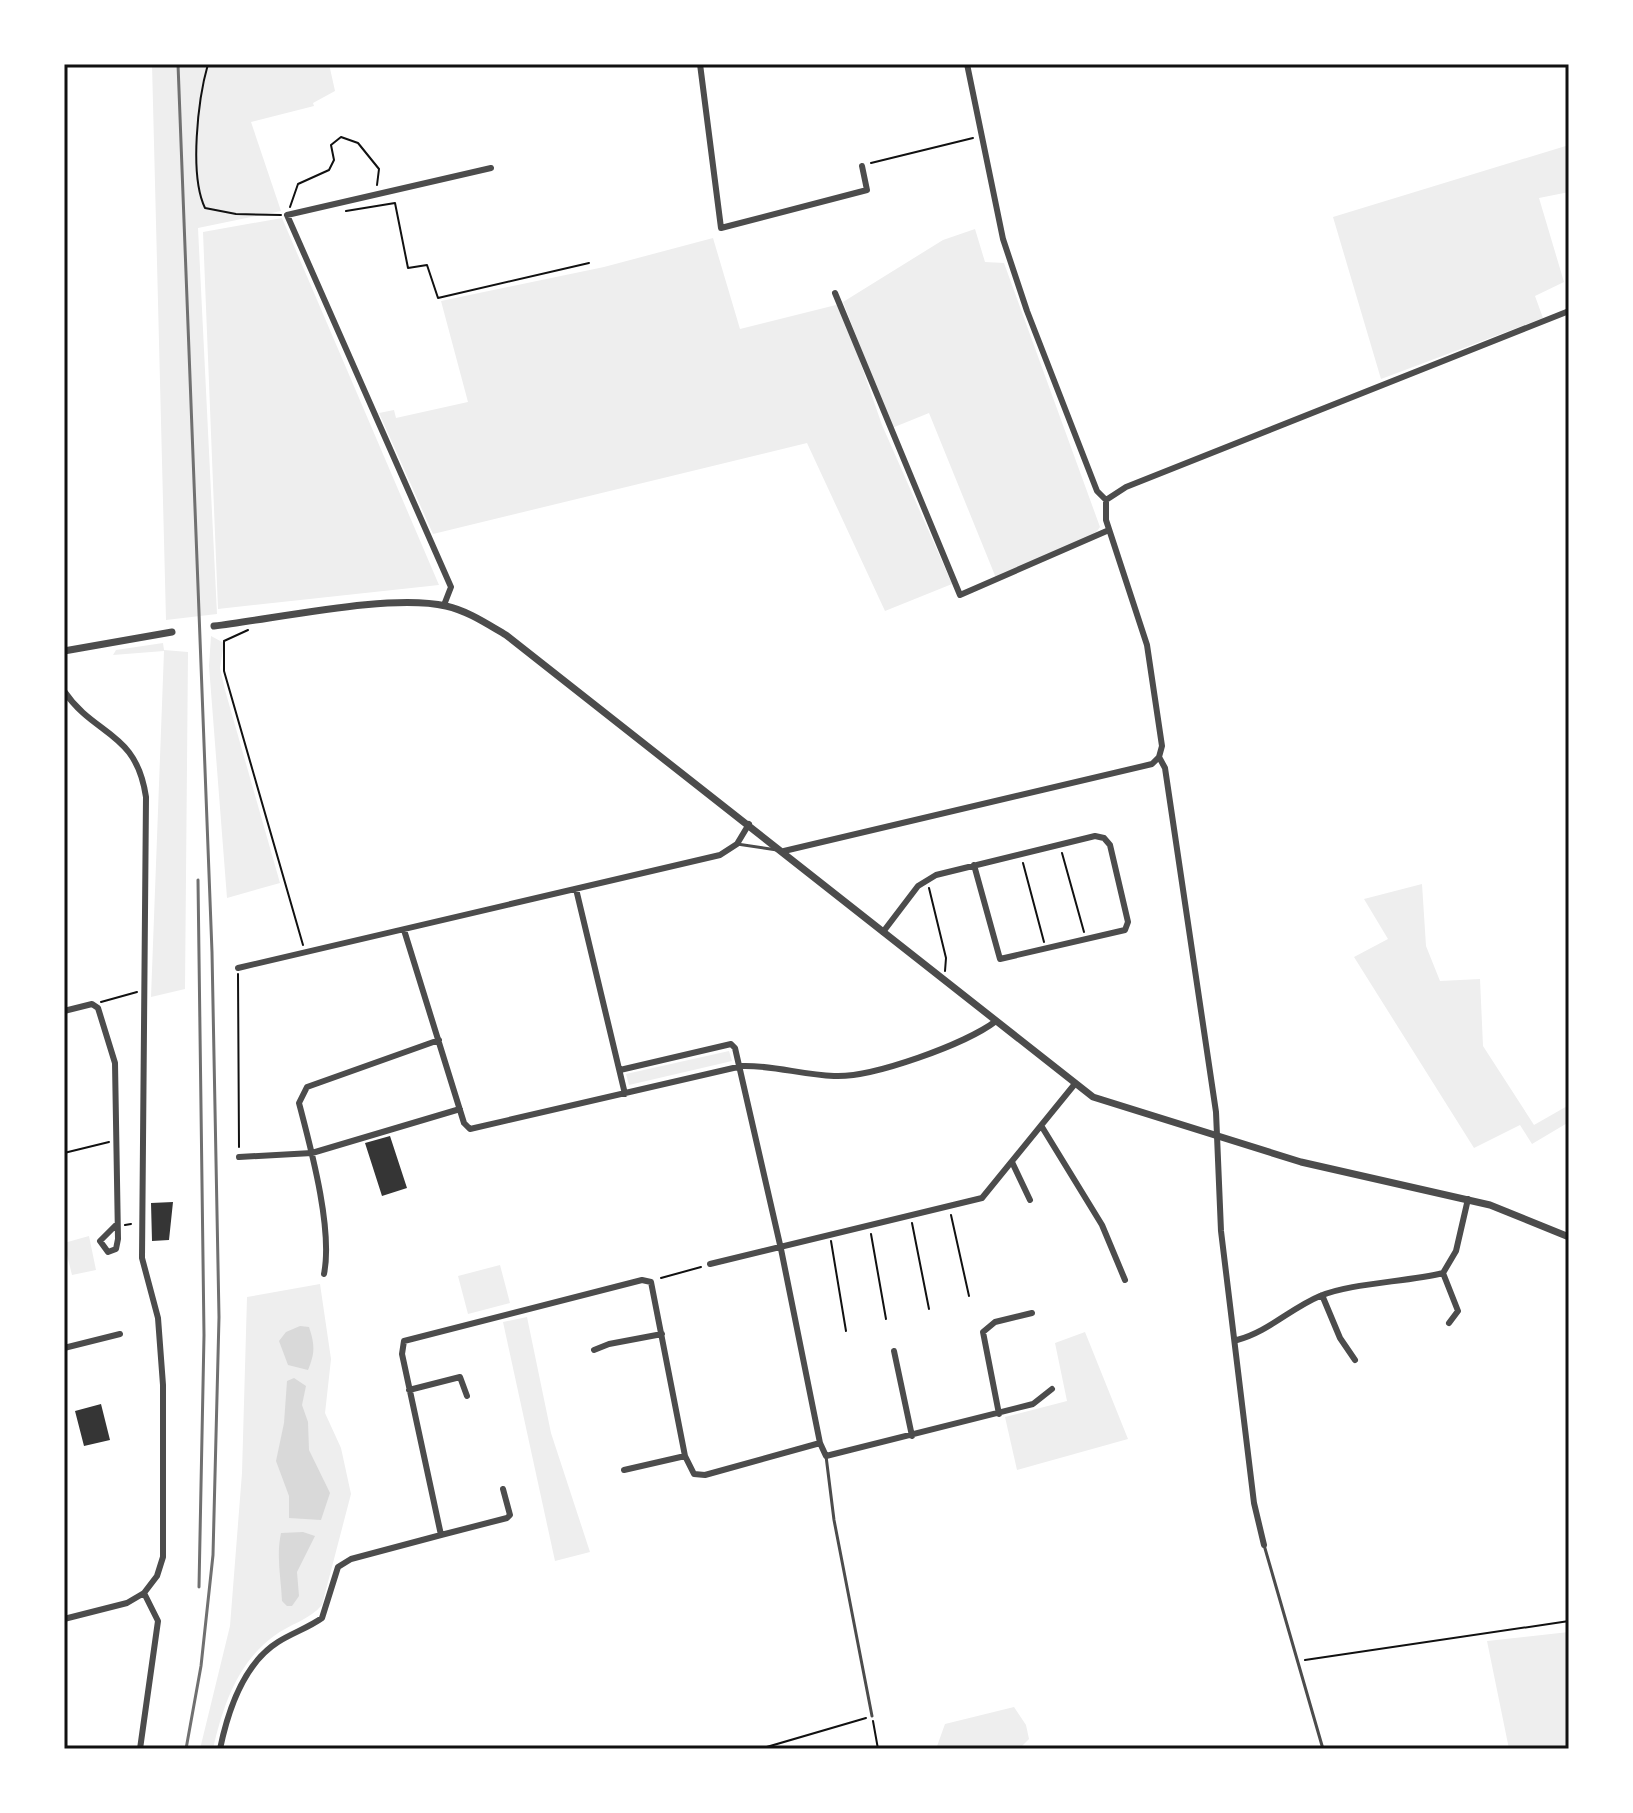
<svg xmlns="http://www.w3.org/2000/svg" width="1633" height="1813" font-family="'Exo 2',sans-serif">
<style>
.green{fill:#eee}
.water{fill:#d9d9d9}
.building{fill:#353535}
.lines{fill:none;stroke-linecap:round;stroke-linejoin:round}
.path{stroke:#111;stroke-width:2}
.service{stroke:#4c4c4c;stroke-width:3}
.minor{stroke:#4c4c4c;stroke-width:6}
.tertiary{stroke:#4c4c4c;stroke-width:7}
.rail{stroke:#707070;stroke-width:3}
.neatline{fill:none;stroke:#111;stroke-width:3}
</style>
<rect width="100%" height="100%" fill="#fff"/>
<!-- green -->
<path class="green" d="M152,64H329L335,91L313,103L314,106L251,122L281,211L198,228L217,614L166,620Z
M1569,145V192L1539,198L1564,282L1535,296L1543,318L1381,379L1333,217Z
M282,218L439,585L218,609L203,232Z
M975,229L985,262L1004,263L1100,527L1094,535L996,578L929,413L892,428L843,302L943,240Z
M713,238L740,329L840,304L882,425L952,584L885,611L807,443L433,534L379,413L394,410L396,418L468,402L441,301L604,267Z
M211,636L224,643L220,668L225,690L280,883L227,898L209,666Z
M163,643L164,650L188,652L185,989L151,997L164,651L113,655L116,650Z
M1422,884L1426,946L1440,981L1480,979L1483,1046L1534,1125L1569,1105V1122L1532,1144L1520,1125L1474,1148L1354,957L1388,939L1364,899Z
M729,1051L732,1061L629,1085L626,1074Z
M89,1236L96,1270L72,1275L64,1243Z
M500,1265L510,1303L468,1314L458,1276Z
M320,1284L331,1359L325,1413L341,1448L351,1494L322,1605C309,1620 290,1624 274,1636C237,1663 223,1706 213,1749H200L230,1626L242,1473L247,1297Z
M527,1317L551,1433L590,1552L555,1561L503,1322Z
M1085,1332L1128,1439L1017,1470L1005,1417L1067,1401L1055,1343Z
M1569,1632V1749H1509L1487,1641Z
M1014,1707L1026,1725L1029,1739L1019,1749H936L945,1724Z"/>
<!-- water -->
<path class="water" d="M300,1326L309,1327C315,1345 315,1353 308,1370L288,1365L279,1341L286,1332Z
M294,1378L306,1386L302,1405L308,1422L309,1450L330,1493L321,1520L289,1518V1496L276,1461L284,1423L287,1381Z
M303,1532L315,1536L297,1572L299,1596L292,1606H287L282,1601C281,1577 276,1557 281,1533Z"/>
<!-- building -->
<path class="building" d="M390,1136L407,1188L382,1196L365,1143Z
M173,1202L169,1240L152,1241L151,1203Z
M101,1404L110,1440L84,1446L75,1411Z"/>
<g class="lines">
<!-- path -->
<path class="path" d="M208,64C198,99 189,175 205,208L236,214L281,215
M871,163L973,138
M290,207L298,184L329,170L334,160L331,145L341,137L358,143L379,169L377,185
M346,211L395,203L408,268L427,265L438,298L589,263
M248,630L224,641V671L303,945
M1062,853L1084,932
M1023,863L1044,942
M929,888L946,958L945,971
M238,974L239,1147
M101,1002L137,992
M64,1153L109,1142
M951,1215L969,1296
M912,1223L929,1309
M125,1225L131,1224
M871,1234L886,1319
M831,1241L846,1331
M661,1278L701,1267
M1305,1660L1569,1621
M873,1721L878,1749
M760,1749L866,1718"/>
<!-- service -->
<path class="service" d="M737,844L777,850
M826,1456L834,1520L872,1716
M1264,1545L1323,1749"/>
<!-- minor -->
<path class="minor" d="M700,64L721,228L867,190L862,166
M967,64L1003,239L1027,311L1097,491L1106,500
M835,293L960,595L1109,530
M444,605L451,587L287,215L491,168
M64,691C95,737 136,730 146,797L142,1258L158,1318L163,1385V1557L157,1576L144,1593L127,1603L64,1619
M1159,757L1165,768L1216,1112L1221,1231L1254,1503L1264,1545
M784,851L1152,764L1159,757L1162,746L1147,645L1106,520V500L1126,487L1569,311
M576,889L625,1094
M404,930L464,1123L470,1129L742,1066C773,1065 802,1075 834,1076C872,1078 966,1044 996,1021
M883,932L918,886L936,875L1095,836L1104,838L1110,845L1128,922L1125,930L1000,959L974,865
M238,968L720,855L737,844L749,824
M64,1011L92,1004L98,1008L115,1063L118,1239L116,1249L108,1252L100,1241L116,1225
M620,1070L731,1044L735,1048L781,1249L820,1443L826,1456L1033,1404L1052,1389
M1042,1127L1102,1225L1125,1280
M239,1157L312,1153L460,1109
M1012,1162L1030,1200
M710,1264L982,1198L1074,1085
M1443,1273L1458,1311L1449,1323
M324,1274C333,1229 311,1149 299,1103L307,1087L439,1040
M1322,1295L1340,1338L1355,1360
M1237,1340C1268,1332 1291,1308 1320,1296C1350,1283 1407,1282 1443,1273L1456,1251L1468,1199
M64,1348L120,1334
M594,1350L609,1344L662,1334
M894,1351L912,1436
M409,1390L460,1377L467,1396
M999,1414L983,1332L995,1322L1032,1313
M624,1470L685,1456
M441,1535L507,1518L510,1515L503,1489
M140,1749L158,1621L144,1593
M220,1749C228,1710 243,1664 278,1642C292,1633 308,1628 322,1618L338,1567L351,1559L441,1535L402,1354L404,1341L642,1280L651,1282L685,1456L694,1474L705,1475L820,1443"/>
<!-- tertiary -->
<path class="tertiary" d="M214,626C275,619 390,593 446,606C468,611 487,624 506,635L1093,1097L1301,1162L1490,1205L1569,1237
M64,651L172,632"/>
<!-- rail -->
<path class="rail" d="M178,64L212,952L219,1317L213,1555L201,1666L186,1749
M198,880L204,1335L199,1587"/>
</g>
<!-- border -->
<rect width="1633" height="1813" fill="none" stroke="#ffffff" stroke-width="132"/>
<rect x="66" y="66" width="1501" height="1681" class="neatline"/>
</svg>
